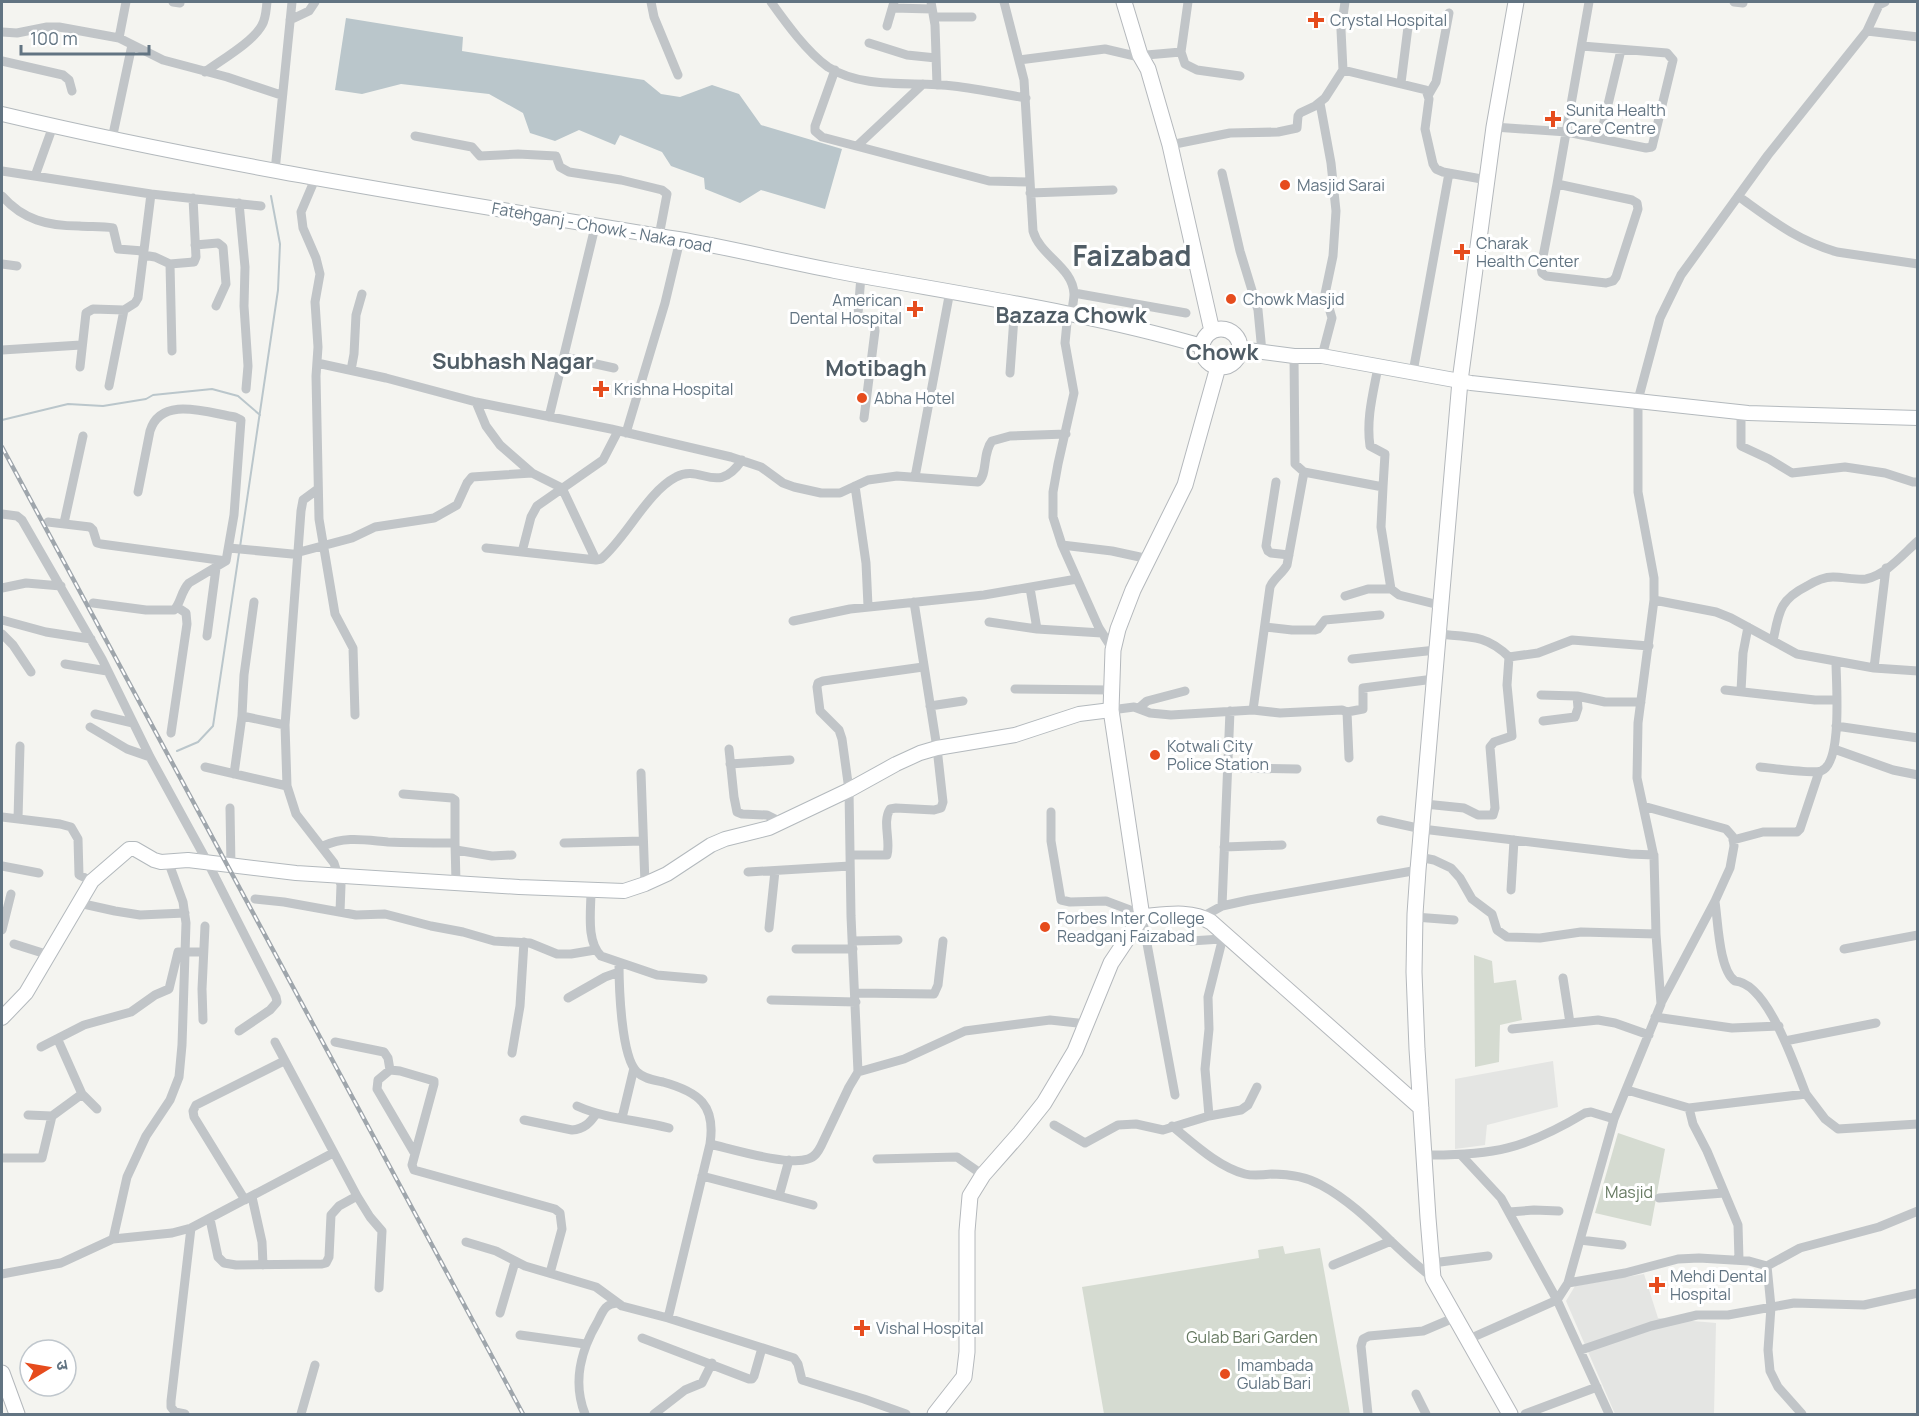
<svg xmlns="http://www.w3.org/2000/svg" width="1919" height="1416" font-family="Manrope,'Noto Sans Devanagari',sans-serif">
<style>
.built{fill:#e4e5e3}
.green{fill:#d5dbd1}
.water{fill:#bac6cb}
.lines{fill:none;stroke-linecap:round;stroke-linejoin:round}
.stream{stroke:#bac6cb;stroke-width:2}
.secondary-casing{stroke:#b3b9bd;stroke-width:16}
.primary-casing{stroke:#b4b8bc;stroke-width:17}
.street{stroke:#c1c5c8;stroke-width:9}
.secondary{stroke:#fff;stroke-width:14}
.primary{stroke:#fff;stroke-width:15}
.rail-casing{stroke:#9fa6ac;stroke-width:4.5}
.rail{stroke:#fff;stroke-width:2;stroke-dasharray:7;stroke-linecap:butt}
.poi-dot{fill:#e64c1d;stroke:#fff;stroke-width:2}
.labels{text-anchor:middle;stroke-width:6;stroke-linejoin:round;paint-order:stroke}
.poi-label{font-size:16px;fill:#627482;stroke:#fff;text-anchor:start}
.street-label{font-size:16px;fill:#627482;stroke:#fff}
.park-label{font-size:16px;fill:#667961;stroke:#fff}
.district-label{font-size:22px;font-weight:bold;fill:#505d66;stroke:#fff}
.town-label{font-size:28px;font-weight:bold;fill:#505d66;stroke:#fff}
</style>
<rect width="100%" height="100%" fill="#f4f4f0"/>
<!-- built -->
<path class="built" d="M1553,1061L1558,1107L1487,1125L1485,1145L1455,1149V1079Z
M1644,1274L1658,1318L1716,1323L1714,1414H1615L1566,1301L1575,1286Z"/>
<!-- green -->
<path class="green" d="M1474,955L1492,961L1494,983L1516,980L1522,1020L1500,1025L1499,1062L1475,1067Z
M1618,1133L1665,1149L1651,1226L1595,1213Z
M1283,1246L1285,1254L1320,1248L1350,1414H1104L1082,1287L1259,1258L1258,1250Z"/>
<!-- water -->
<path class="water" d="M346,18L463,37L462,51L644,80L661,94L680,97L712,85L739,94L761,125L842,149L825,209L761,190L740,203L705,189L704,178L671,166L662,152L620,135L615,145L579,130L555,141L530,133L523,113L489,94L401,84L362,94L335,90Z"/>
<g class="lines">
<!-- stream -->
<path class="stream" d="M2,420L68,404L103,406L146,399L153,395L212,389L238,396L260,415
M240,547L278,290L280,244L271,196
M177,751L198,742L213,726L239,553"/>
<!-- secondary casing -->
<g class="secondary-casing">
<path id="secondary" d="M2,114C225,167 452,201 678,239C731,248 782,261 835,271C958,294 1081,311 1202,346
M1240,349L1294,356H1322L1471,383L1748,413L1918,418
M2,1018L26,993L92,881L129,849H135L154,860L161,862L188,860L296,873L519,887L624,891L645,884L667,874L711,845L725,839L769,828L849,790L896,764L920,753L937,748L1015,735L1079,714L1111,710"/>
</g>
<!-- primary casing -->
<g class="primary-casing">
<path id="primary" d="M1124,2L1140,55L1148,69L1170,145L1212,331
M1202 348a19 19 0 1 1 38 0a19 19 0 1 1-38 0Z
M1141,910L1111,710L1113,650L1118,629L1133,590L1185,485L1218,367
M1149,916C1170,914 1193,911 1211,922L1421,1108
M2,1373L17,1414
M935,1414L964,1377L967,1352V1231L970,1196L983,1175L1020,1133L1044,1103L1075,1051L1111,963L1139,921
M1510,1414L1433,1278L1428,1218L1417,1049L1414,972L1415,914L1418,870L1460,381L1494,127L1516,2"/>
</g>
<!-- street -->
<path class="street" d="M173,2L180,3
M651,2L654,17L678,75
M771,2C786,23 807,52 828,67C864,90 913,81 953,86C978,89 1002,94 1026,98
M931,2L935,25L937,85
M1004,2L1024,80L1033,231C1040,256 1073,267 1074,294C1074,300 1072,307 1072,313
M1188,2L1181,52L1185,64L1197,70L1240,76
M1734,2L1743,3
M893,8L932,9
M934,17H972
M290,20L309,11L315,2
M887,26L894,2
M1867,31L1918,37
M2,32L17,33L47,27H59L119,38L163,60L227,77L281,95
M119,38L126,2
M869,43L907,55L936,58
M1019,60L1105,49L1135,56L1181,52
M2,61L63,75L69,80L72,91
M835,70L815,126V131L822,137L989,181L1029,182
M1343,70L1426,90L1429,99L1425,129L1433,164L1436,169L1443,172L1487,180
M205,72C221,60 253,42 262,25C266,18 266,10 267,2
M1401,83L1409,19
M1429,94L1436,82L1449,13
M1320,103L1331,163L1336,211L1333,256L1325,294L1332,318L1322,356
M1494,127L1567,132L1646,148L1652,147L1673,60L1667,53L1582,46
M415,136L472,147L480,156L518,154L556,156L560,167L569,172L621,180L662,190L667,194L659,236
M1600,138L1621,50
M112,139L132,45
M1170,145L1230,133L1278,132L1297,128L1298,116L1300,113L1315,106L1325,98L1343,70L1341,30L1345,2
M857,146L923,84
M2,171L151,194
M275,171L292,2
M1222,173L1240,251L1258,310L1262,352
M35,176L53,126
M315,179L301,212L303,228L316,258L320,274L315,302L318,347L316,376L319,519L335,614L353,648L355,715
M1557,184L1632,200L1637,203L1638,209L1616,277L1613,281L1606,283L1546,276L1542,273L1541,267Z
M1557,184L1589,2
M1030,193L1113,190
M2,196C23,220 48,226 79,226C90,227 102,226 113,228L118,249L143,251
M1738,196C1773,221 1796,240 1837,252L1918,264
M239,203L245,267L244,306L248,366L246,389
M195,245L218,243L223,247L226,284L216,306
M143,255L155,257L170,264L194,262L196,257L193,198
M2,264L17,266
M170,264L172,351
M861,276L858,314L874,321L875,331L864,418
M1074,293L1186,313
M1068,312L1065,343L1074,393L1058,464L1053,492V517L1062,545L1099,628L1113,650
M2,350L81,345
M1294,356L1295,464L1304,472L1383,487L1381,527L1391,589L1399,595L1439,605
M564,357L614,368
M317,363L386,378L476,402L611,429L731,457L761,467L783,483L794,487L821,493H840L868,480L897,476L978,482C988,475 982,453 992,441L1010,436L1066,434
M80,367L86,313L93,309L124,310
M1378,367C1373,394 1366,419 1370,446L1385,454L1383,487
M351,370L354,354L356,315L362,294
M1413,372L1449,173
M1010,373L1015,303
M109,386L124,310L135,303L138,298L151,194L261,206
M476,402L486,426L500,445L532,473L562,488L596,560
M1741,412V446L1769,459L1792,473L1845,467L1885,473L1913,482H1918
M549,417L595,227
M626,433L665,303L680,240
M915,477L950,291
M1276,482L1266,546L1268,551L1271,553L1289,555
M855,486L866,563L868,606
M318,489L303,500L301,511L285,725L287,786L296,814L334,863L341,885L340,912
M2,514L17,516L22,520L102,659L150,757L208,863L276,997L277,1002L270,1010L239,1031
M48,522L90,527L93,530L97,543L101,544L226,561
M64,523L83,436
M1062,545L1112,551L1149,559
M229,548L292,554L352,538L375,527L434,518L457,505L467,483L472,477L532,473
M486,548L596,560L601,559C627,537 647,492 676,477C701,463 717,497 742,460
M522,552L531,517L537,506L603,460L618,431
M2,588L26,583L61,586
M1030,588L1037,629
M1345,596L1368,589H1391
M1654,600L1716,612L1731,618L1797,654L1874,668L1918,671
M93,603L146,610H174C181,603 181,591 189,583L226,561L234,515L241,420L235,417C208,413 161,395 150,431L138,492
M2,620L46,632L91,639
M793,621L850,609L984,595L1077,579
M989,622L1037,629L1102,633
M1265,627L1292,630H1315L1318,629L1325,620L1380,615
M2,634L13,645L31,672
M1437,634C1468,637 1486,634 1509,657
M207,636L216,568
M1773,641C1779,612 1779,600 1807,586C1815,581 1824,577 1833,577C1844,577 1855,580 1866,579C1886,575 1903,554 1918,541
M1352,659L1436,650
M65,664L107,671
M1874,668L1886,568
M1015,689L1111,690
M1725,690L1815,700H1836
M1741,691L1743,653L1748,627
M1541,695L1577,696L1605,702H1641
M930,706L963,701
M1139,708L1147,701L1185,691
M1111,710L1134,707L1150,713L1171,715L1253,710L1270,587C1274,578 1282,574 1287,565L1304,472
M1253,710L1280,713L1342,710L1347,712L1349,758
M1347,712L1363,709V688L1434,679
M95,714L133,723
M242,716L285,725
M1543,721L1575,717L1578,708L1577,696
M1836,726L1918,738
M90,727L127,749L150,757
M171,733L187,624L186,613L177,607
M729,749L734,797L737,812L742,814L767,815L781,822
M1834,749L1893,770L1918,775
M730,764L790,760
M205,767L287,786
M1760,767C1772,768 1812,774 1821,771C1843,763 1836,682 1836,662
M1227,768L1297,769
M641,773L645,884
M234,774L242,716L244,675L254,602
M403,794L452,798L455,800V843
M1425,804L1464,808L1478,815H1493L1495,808L1490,747L1494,742L1512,736L1507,685L1509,657L1538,653L1572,640L1649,646
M1643,806L1726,829L1733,837L1734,846L1730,868L1715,901L1661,1003
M230,808L231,867
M1051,812V841L1061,900L1070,902L1106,901L1138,913
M2,817L60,824L71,827L78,839L79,875L92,881
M18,819L20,746
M1381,820L1422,829L1630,854L1654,855
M1733,840L1763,832H1797L1800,829L1819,772
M564,843L643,841
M323,846C346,836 364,840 388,842C411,843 433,843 455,843L456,882
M1224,847L1282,845
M456,850L492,856L512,855
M850,855H887C891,841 882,822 890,809L896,808L934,810L941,808L943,802L937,748L914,602
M1419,857L1434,860L1451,868L1460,878L1472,899L1492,914L1497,930L1507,937L1540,938L1581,932L1656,934
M2,866L39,873
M748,872L850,866
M1511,890L1514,840
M591,891C591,911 586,941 601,956L657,975L703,979
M255,899L284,902L356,915L385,914L431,926L463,932L494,941L530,943L557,954H571L595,950
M1715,902C1718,921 1719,970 1735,981C1768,983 1795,1067 1806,1094
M79,903L115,911L140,915L185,913
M1222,906L1230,711
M1202,917L1222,906L1249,900L1418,870
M1415,917L1454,920
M1143,922L1175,1095
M769,928L775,871
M2,930L11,894
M852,941L898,940
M1191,941L1221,939
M14,944L49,955
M796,949H853
M1844,949L1918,935
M619,963C619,986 621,1057 637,1072C644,1079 654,1080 663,1082C699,1092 716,1105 710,1144C732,1149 787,1166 808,1159C815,1157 818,1152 821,1146L849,1087L858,1072L904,1059L965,1031L1050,1020L1087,1024
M1563,978L1570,1023
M855,993L934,994L938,985L943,941
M568,998L605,977L619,972
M771,1000L856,1002
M1655,1017L1732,1028L1779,1026
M203,1020L202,989L205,926
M1512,1029L1598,1020L1615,1023L1649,1035
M58,1040L82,1094L97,1109
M1785,1041L1876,1023
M275,1042L357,1196L370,1217L382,1231L379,1288
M335,1042L384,1052L388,1058L390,1070
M41,1047L84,1025L131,1012L155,995L169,989L178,952H203
M512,1053L520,1006L524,942
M858,1072L851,916L849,790L842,739L839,730L820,711L817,687L818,683L823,681L923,667
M1627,1090L1689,1108
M577,1106C606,1119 639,1120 669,1128
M28,1115L52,1116L82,1094
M1209,1116L1205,1069L1209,1029L1208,997L1224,933
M622,1118L634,1068
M524,1120L572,1130C584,1129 590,1123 596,1114
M1054,1125L1085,1143L1118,1125L1136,1124L1163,1130L1209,1116L1241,1110L1248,1105L1257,1087
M1172,1126C1193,1143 1218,1167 1245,1174C1253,1176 1263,1175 1272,1174C1288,1174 1307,1177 1321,1185C1364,1208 1394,1249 1433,1278
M415,1154L377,1089L378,1080L390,1070L400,1071L434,1081V1084L412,1165L414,1170L555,1209L560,1213L562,1229L550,1273
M1423,1155C1493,1156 1525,1149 1585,1113L1591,1112L1614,1119
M1462,1156L1501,1198L1557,1300L1469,1339
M2,1158H42L52,1116
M877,1159L957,1157L983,1175
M702,1176L813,1205
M779,1196L789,1160
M252,1197L262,1242L263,1265
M1659,1198L1724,1193
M245,1200L194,1117L193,1111L196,1105L284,1061
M1509,1212L1534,1210L1559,1211
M210,1219L218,1257L224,1263L236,1265L322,1264L326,1263L329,1257L331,1215L339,1206L357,1196
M113,1239L127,1177L146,1136L170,1100L179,1077L182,1045L186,923L183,902L168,861
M1580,1240L1622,1245
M466,1242L496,1251L525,1266L596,1287L622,1306L668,1318L794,1358L798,1364L802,1380L864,1399L906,1414
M1739,1260L1738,1225L1707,1151L1693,1124L1689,1108L1806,1094L1825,1119L1838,1129L1918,1124
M1432,1263L1488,1256
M1333,1265L1391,1241
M1767,1266L1800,1248L1879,1227L1918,1211
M2,1274L61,1263L113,1239L172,1233L191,1228L333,1153
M1568,1283L1625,1273L1678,1259L1699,1258L1749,1261L1767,1266L1771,1307L1768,1350L1770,1371L1778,1387L1802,1414
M500,1313L515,1262
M668,1318L710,1144
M520,1335L585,1344
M642,1338L749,1379H752L754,1376L762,1348
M1581,1350L1651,1326L1697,1315H1728L1794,1303L1864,1305L1918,1293
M1416,1394L1426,1414
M185,1414L175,1412L171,1407V1401L191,1228
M301,1414L315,1365
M585,1414C572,1381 581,1350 598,1321C603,1311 605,1304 617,1303
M654,1414L685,1390L702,1383L712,1363
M1368,1414L1361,1346L1363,1339L1369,1336L1423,1331L1456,1317
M1525,1414L1597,1387
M1609,1414L1557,1300L1568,1283L1571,1272L1614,1119L1661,1004L1656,934L1654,857L1637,778L1638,723L1654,600V578L1638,492V400L1660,318L1681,275L1768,155L1867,31L1879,5L1885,2"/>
<!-- secondary -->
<use href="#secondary" class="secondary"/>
<!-- primary -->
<use href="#primary" class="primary"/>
<!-- rail casing -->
<g class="rail-casing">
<path id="rail" d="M2,447L523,1414"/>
</g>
<!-- rail -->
<use href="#rail" class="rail"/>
</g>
<!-- markers -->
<g class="poi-dot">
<path d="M1313 11h6v6h6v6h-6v6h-6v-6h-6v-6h6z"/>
<path d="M1550 110h6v6h6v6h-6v6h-6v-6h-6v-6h6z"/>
<circle cx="1285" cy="185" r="6"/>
<path d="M1459 243h6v6h6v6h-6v6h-6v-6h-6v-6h6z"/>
<circle cx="1231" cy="299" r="6"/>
<path d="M912 300h6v6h6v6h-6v6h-6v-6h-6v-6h6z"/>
<path d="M598 380h6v6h6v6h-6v6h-6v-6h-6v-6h6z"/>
<circle cx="862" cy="398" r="6"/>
<circle cx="1155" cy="755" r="6"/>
<circle cx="1045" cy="927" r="6"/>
<path d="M1654 1276h6v6h6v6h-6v6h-6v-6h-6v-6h6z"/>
<path d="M859 1319h6v6h6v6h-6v6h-6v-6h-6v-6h6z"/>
<circle cx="1225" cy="1374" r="6"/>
</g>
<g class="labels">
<!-- poi labels -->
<g class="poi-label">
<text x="1330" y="26">Crystal Hospital</text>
<text x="1566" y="116">Sunita Health<tspan x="1566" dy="18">Care Centre</tspan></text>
<text x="1297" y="191">Masjid Sarai</text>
<text x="1476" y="249">Charak<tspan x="1476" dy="18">Health Center</tspan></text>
<text x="1243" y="305">Chowk Masjid</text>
<text x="902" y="306" text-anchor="end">American<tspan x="902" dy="18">Dental Hospital</tspan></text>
<text x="614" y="395">Krishna Hospital</text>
<text x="874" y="404">Abha Hotel</text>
<text x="1167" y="752">Kotwali City<tspan x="1167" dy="18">Police Station</tspan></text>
<text x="1057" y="924">Forbes Inter College<tspan x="1057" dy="18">Readganj Faizabad</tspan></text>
<text x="1670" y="1282">Mehdi Dental<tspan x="1670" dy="18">Hospital</tspan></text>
<text x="876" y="1334">Vishal Hospital</text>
<text x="1237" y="1371">Imambada<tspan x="1237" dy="18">Gulab Bari</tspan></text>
</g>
<!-- street labels -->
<g class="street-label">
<text transform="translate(602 227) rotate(10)" y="6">Fatehganj - Chowk - Naka road</text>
</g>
<!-- park labels -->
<g class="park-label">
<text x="1629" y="1198">Masjid</text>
<text x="1252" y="1343">Gulab Bari Garden</text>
</g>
<!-- district labels -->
<g class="district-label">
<text x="1071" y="323">Bazaza Chowk</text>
<text x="1222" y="360">Chowk</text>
<text x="513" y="369">Subhash Nagar</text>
<text x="876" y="376">Motibagh</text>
</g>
<!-- town labels -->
<g class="town-label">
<text x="1132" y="266">Faizabad</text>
</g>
</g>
<!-- border -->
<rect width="1919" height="1416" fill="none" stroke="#627482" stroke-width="6"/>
<!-- north arrow -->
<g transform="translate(48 1368) rotate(79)"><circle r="28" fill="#ffffff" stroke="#c0c7cd" stroke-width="1.5"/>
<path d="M0-4.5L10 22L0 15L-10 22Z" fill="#e64c1d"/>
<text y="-9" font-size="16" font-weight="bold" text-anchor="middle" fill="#627482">उ</text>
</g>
<!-- scale -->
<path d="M21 45v9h128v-9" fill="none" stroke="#627482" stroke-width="3"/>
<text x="30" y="45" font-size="18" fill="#627482" stroke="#ffffff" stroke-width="4.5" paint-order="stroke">100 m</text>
</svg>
